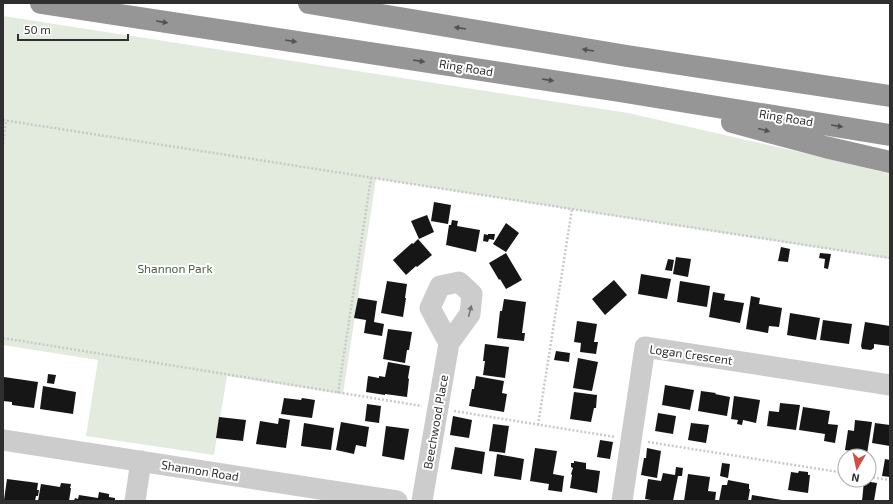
<svg xmlns="http://www.w3.org/2000/svg" width="893" height="504" font-family="'Exo 2',sans-serif">
<style>
.green{fill:#e3eade}
.building{fill:#161616}
.lines{fill:none;stroke-linecap:round;stroke-linejoin:round}
.path{stroke:#c9c9c9;stroke-width:2.5;stroke-dasharray:2 2;stroke-linecap:butt}
.minor{stroke:#ccc;stroke-width:21}
.highway{stroke:#969696;stroke-width:22}
.oneway{fill:#535353}
.oneway2{fill:#767676}
.labels{text-anchor:middle;stroke-width:4;stroke-linejoin:round;paint-order:stroke}
.street-label{font-size:12px;fill:#2f2f2f;stroke:#fff}
.park-label{font-size:12px;fill:#4d6542;stroke:#fff}
</style>
<rect width="100%" height="100%" fill="#fff"/>
<!-- green -->
<path class="green" d="M3,16L628,113L804,153L890,174V259L376,179L343,394L227,376L214,455L86,436L98,360L3,345Z"/>
<!-- building -->
<path class="building" d="M434,202L451,205L448,224L431,221Z
M427,215L434,232L419,239L411,221Z
M452,220L458,221L457,226L480,230L476,252L446,245L449,225H451Z
M506,223L519,233L506,252L493,244Z
M484,234L488,235V234H495L494,240L489,239L488,242L483,241Z
M418,239L432,255L417,267L416,266L406,275L393,260L412,243L413,244Z
M781,247L790,249L788,262L778,261Z
M506,253L522,280L506,289L500,279L499,280L489,263Z
M820,253L831,254L828,269L824,268L825,259L819,258Z
M676,257L691,259L688,277L673,274Z
M668,259L674,260L672,271L665,270Z
M641,274L671,279L667,299L638,294Z
M614,280L627,295L605,315L592,299Z
M387,281L407,284L405,298H406L403,317L381,313Z
M680,281L710,286L707,307L677,302Z
M713,292L725,294L724,300L744,303L740,323L709,317Z
M751,296L760,298L759,304L782,308L779,327L769,326L768,333L746,329Z
M358,298L377,301L374,322L384,324L382,336L364,333L366,320L354,318Z
M504,299L526,302L522,333H525L524,341L497,338L500,311H502Z
M790,313L820,318L816,340L787,335Z
M823,320L852,324L849,344L820,340Z
M577,321L597,324L594,342H598L596,354L580,352L581,343L574,342Z
M865,322L890,326V346L874,344V348L871,350L862,349L861,346Z
M388,329L412,332L409,350H407L405,363L383,359Z
M485,344L509,347L505,378L483,375L485,361H483Z
M556,351L570,353L569,362L554,360Z
M578,358L598,362L592,391L573,388Z
M388,362L410,366L408,378L409,379L407,397L385,394V395L366,392L368,376L379,378V376L385,377Z
M48,374L56,375L54,384L47,383Z
M476,376L504,381L502,393L507,394L504,412L469,406L472,389H474Z
M4,377L38,382L34,408L12,405V402L3,401V386Z
M665,385L694,390L690,410L662,405Z
M43,386L76,392L73,414L40,409Z
M701,391L716,393L715,394L730,397L727,416L698,411Z
M574,392L597,395L596,408H594L591,422L570,419Z
M734,396L760,400L756,423L743,420L742,425L737,424L738,420L731,419Z
M284,398L301,400L302,398L315,400L312,418L281,414Z
M780,403L800,405L796,430L767,426L769,411L779,412Z
M367,404L381,406L379,423L365,421Z
M803,407L830,411L828,424L838,425L835,443L824,441L825,434L799,430Z
M658,413L676,416L673,434L655,431Z
M453,416L472,420L469,438L450,435Z
M219,417L246,420L243,441L216,438Z
M279,418L290,420L286,448L256,444L260,421L278,424Z
M855,420L872,422L867,454L845,450L848,430L854,431Z
M341,422L369,427L366,447L356,445L354,454L336,450Z
M304,423L334,428L331,450L301,446Z
M691,423L709,425L706,443L688,440Z
M875,423L890,425V446L872,443Z
M493,424L509,426L505,453L489,451Z
M386,426L409,429L404,460L382,456Z
M600,440L613,442L610,459L597,457Z
M455,447L485,452L482,474L451,469Z
M535,448L557,451L553,474L564,476L562,492L548,490L549,484L530,481Z
M647,448L661,451L657,478L641,475L644,458H646Z
M497,454L524,459L521,480L494,476Z
M885,459L890,460V477L882,476Z
M574,461L586,463V469L600,471L597,493L570,488L572,475L571,474L573,468L571,467V463H574Z
M722,463L730,464L728,478L720,476Z
M676,467L683,468L682,476H678L673,501H657L645,499L648,479L661,481L663,473L675,475Z
M799,471L808,472V475H810L808,493L788,490L791,472L798,473Z
M688,474L710,477L708,491L716,492L715,501H684Z
M7,479L38,483L37,490H39L38,496H36L35,501L4,500Z
M728,480L749,484V489H750L748,501H719L722,485H727Z
M864,481L877,483L874,501H862Z
M61,483L71,484L70,488H71L69,501H38L41,484L60,487Z
M99,492L109,494V497L115,498V501H74L75,498L78,499L79,495L98,498Z
M752,495L782,500V501H751Z"/>
<g class="lines">
<!-- path -->
<path class="path" d="M3,120L572,209L890,258
M3,144L6,120
M3,338L422,406
M338,393L371,178
M454,411L615,437
M538,425L572,209
M648,442L845,473
M869,477L890,480"/>
<!-- minor -->
<path class="minor" d="M3,440L397,501
M135,501L141,461
M422,501L449,343L470,314L472,294L459,282L440,286L430,308L449,343
M622,501L645,347L890,385"/>
<!-- highway -->
<path class="highway" d="M41,3L619,91L890,135
M309,3L627,56L890,96
M732,122L825,147L890,162"/>
</g>
<!-- one-way arrows -->
<defs><path id="oneway-solid" d="M-6-.8H1V-3.2L6.5 0L1 3.2V.8H-6Z"/></defs>
<g class="oneway">
<use href="#oneway-solid" transform="translate(162 22) rotate(9)"/>
<use href="#oneway-solid" transform="translate(460 28) rotate(-171)"/>
<use href="#oneway-solid" transform="translate(291 41) rotate(9)"/>
<use href="#oneway-solid" transform="translate(588 50) rotate(-171)"/>
<use href="#oneway-solid" transform="translate(419 61) rotate(9)"/>
<use href="#oneway-solid" transform="translate(548 80) rotate(9)"/>
<use href="#oneway-solid" transform="translate(837 126) rotate(9)"/>
<use href="#oneway-solid" transform="translate(764 130) rotate(15)"/>
</g>
<use class="oneway2" href="#oneway-solid" transform="translate(470 311) rotate(-76)"/>
<g class="labels">
<!-- street labels -->
<g class="street-label">
<text transform="translate(466 68) rotate(9)" y="4">Ring Road</text>
<text transform="translate(786 118) rotate(9)" y="4">Ring Road</text>
<text transform="translate(691 355) rotate(8)" y="4">Logan Crescent</text>
<text transform="translate(436 422) rotate(-80)" y="4">Beechwood Place</text>
<text transform="translate(200 471) rotate(9)" y="4">Shannon Road</text>
</g>
<!-- park labels -->
<g class="park-label">
<text x="175" y="273">Shannon Park</text>
</g>
</g>
<!-- border -->
<rect width="893" height="504" fill="none" stroke="#2f2f2f" stroke-width="8"/>
<!-- north arrow -->
<g transform="translate(857 468) rotate(189)"><circle r="19" fill="#ffffff" stroke="#acacac"/>
<path d="M0-3L7 15L0 10L-7 15Z" fill="#cf4f47"/>
<text y="-6" font-size="11" font-weight="bold" text-anchor="middle" fill="#2f2f2f">N</text>
</g>
<!-- scale -->
<path d="M18 34v6h110v-6" fill="none" stroke="#2f2f2f" stroke-width="2"/>
<text x="24" y="34" font-size="12" fill="#2f2f2f" stroke="#ffffff" stroke-width="3" paint-order="stroke">50 m</text>
</svg>
